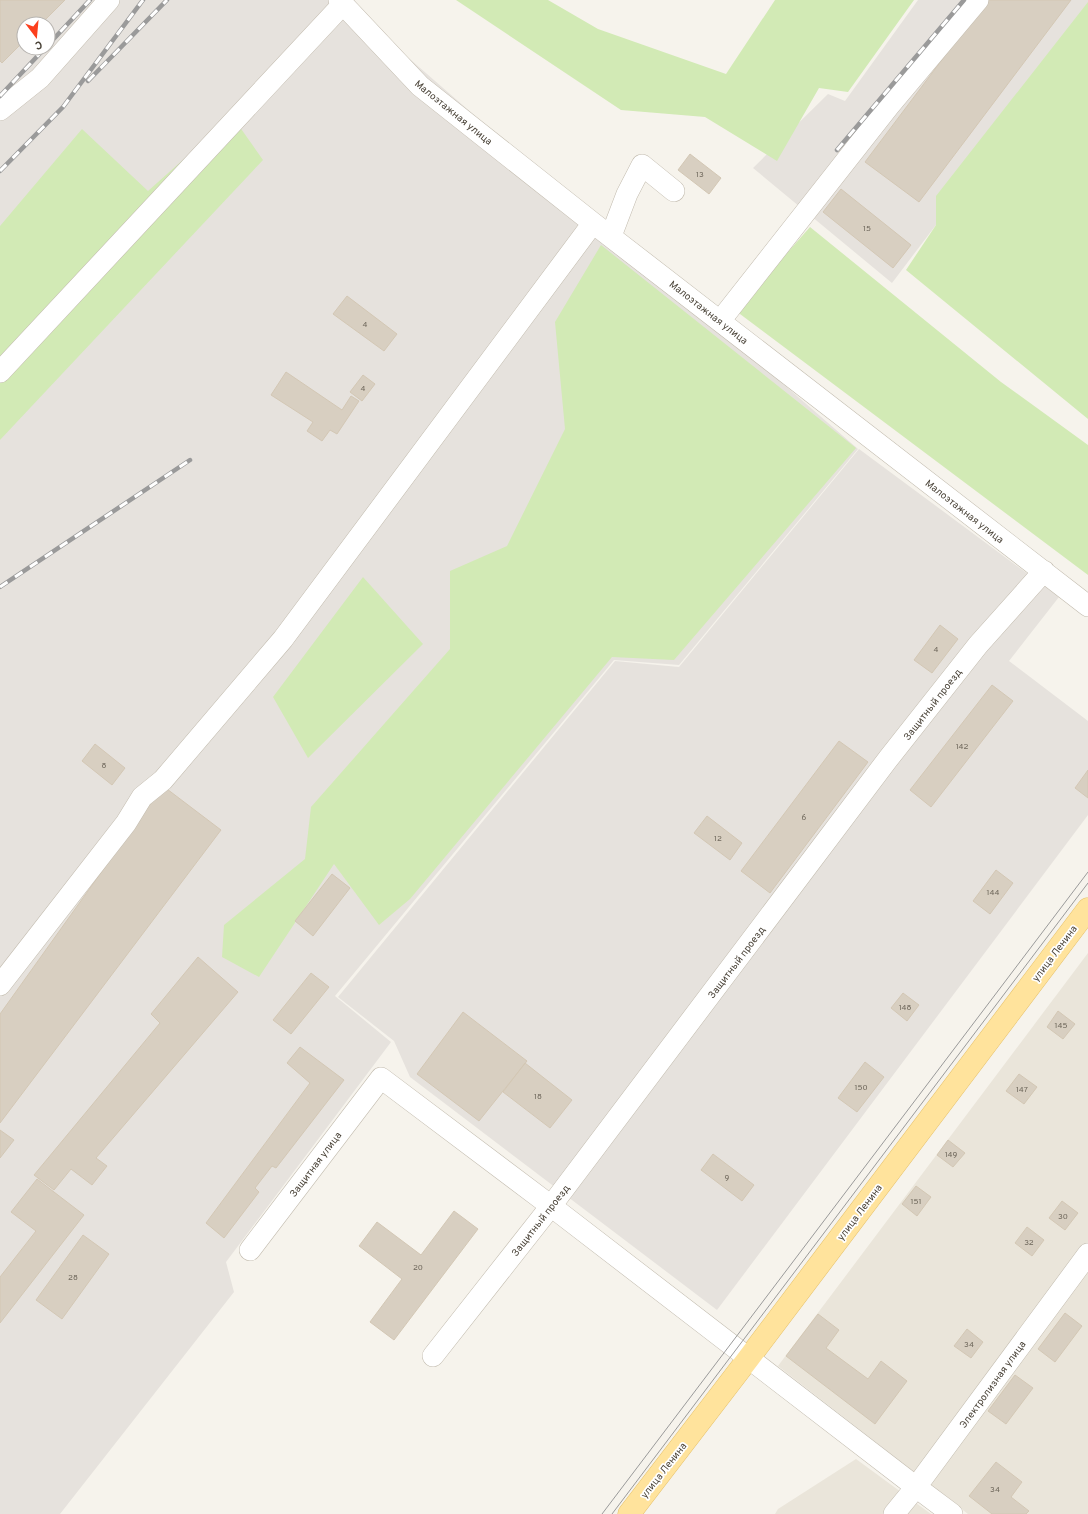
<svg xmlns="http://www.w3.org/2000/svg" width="1088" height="1514" font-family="Overpass,sans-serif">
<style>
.residential{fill:#eae5da}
.industrial{fill:#e6e2dd;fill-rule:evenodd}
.green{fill:#d2eab5}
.building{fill:#d8cfc1;stroke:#d3c7b4}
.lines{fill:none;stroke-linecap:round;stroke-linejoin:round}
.minor-casing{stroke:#c2bbae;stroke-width:22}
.major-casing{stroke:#e6c16a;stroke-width:23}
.minor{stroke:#fff;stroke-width:21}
.major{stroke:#ffe39c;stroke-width:22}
.tram{stroke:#9a9a9a;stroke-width:1}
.rail-casing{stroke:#9a9a9a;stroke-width:4.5}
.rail{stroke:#fff;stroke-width:3;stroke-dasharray:9;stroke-linecap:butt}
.labels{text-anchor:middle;stroke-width:3.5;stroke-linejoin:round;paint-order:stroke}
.number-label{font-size:8px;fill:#6e675b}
.street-label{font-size:10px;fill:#4b4439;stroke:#fff}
</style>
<rect width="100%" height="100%" fill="#f6f3ec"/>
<!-- residential -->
<path class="residential" d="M1088,953V1514H968L778,1366Z
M856,1459L931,1514H775L778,1509Z"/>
<!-- industrial -->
<path class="industrial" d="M0,0H342L858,449L679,665L614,660L335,996L391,1042L226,1262L234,1292L60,1514H0ZM24,24H48V48H24Z
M918,0H1088V4L948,209L892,283L753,168L828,94L845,101Z
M859,449L1059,597L1009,661L1088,721V815L717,1310L410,1077L394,1041L338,997L615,661L679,667Z"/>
<!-- green -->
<path class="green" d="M456,0H548L598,29L726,74L775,0H914L848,92L819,88L777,161L705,117L621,110Z
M1088,2V419L906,270L936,225V196Z
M232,116L263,160L0,440V226L82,129L148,191Z
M810,227L1001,382L1088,445V575L736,311Z
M601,245L856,448L674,660L612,657L410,899L379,925L334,864L259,977L222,957L224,925L305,859L311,807L450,649V571L507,546L565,429L555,322Z
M363,577L423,644L308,758L273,697Z"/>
<!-- building -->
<path class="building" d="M0,0H65L41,24H24V41L2,63L0,61Z
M987,0H1071L919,202L865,162Z
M690,154L721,178L709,194L678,170Z
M841,189L911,245L893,268L823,212Z
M347,296L397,334L384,351L333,314Z
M286,372L342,410L351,396L359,401L337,434L330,430L322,441L307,431L313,422L271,395Z
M363,375L375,384L362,401L350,392Z
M940,625L958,639L932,673L914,660Z
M992,685L1013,701L931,807L910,790Z
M839,741L868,762L770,893L741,871Z
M95,744L125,768L112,785L82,761Z
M1088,770V798L1075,788Z
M163,786L221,830L0,1123V1014Z
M707,816L742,843L730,860L694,833Z
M996,870L1013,883L990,914L973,901Z
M332,874L350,888L313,936L295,921Z
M198,957L238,992L96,1158L107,1166L92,1185L71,1169L54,1190L34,1175L160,1023L151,1014Z
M311,973L329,987L291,1034L273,1020Z
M903,993L919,1005L907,1021L891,1008Z
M1058,1011L1075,1024L1063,1039L1047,1027Z
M463,1012L527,1061L479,1121L417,1074Z
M300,1047L344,1080L276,1168L272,1166L255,1188L259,1192L224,1238L206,1223L310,1083L287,1063Z
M865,1062L884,1077L857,1112L838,1098Z
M525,1063L572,1100L550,1128L503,1092Z
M1019,1074L1037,1087L1024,1104L1006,1091Z
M0,1130L14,1140L0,1158Z
M948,1140L965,1153L953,1167L937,1155Z
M713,1154L754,1185L742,1201L701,1170Z
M37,1179L84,1215L0,1323V1277L36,1231L11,1212Z
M916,1186L931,1197L917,1216L902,1204Z
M1062,1201L1078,1213L1065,1230L1049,1218Z
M454,1211L478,1229L394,1340L370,1322L402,1279L359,1246L377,1222L421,1255Z
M1027,1227L1044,1240L1032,1256L1015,1243Z
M83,1235L109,1254L62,1319L36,1300Z
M1065,1313L1082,1326L1055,1362L1038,1349Z
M818,1314L839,1330L826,1348L868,1379L881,1361L907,1381L875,1424L786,1356Z
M967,1329L983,1342L971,1358L954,1346Z
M1015,1375L1033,1388L1006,1424L988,1411Z
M996,1462L1022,1482L1011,1497L1029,1511L1026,1514H992L969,1496Z"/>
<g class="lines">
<!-- minor casing -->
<g class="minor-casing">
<path id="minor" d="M339,0L420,86L593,223L1088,606
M0,110L40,78L109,0
M611,236L627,194L642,165L674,191
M720,321L889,106L978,0
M0,372L343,4
M0,985L126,823L142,797L163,780L283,639L593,223
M250,1250L381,1078L551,1206L916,1487L952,1514
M433,1356L551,1206L888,759L978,645L1044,571
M894,1514L916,1487L1088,1254"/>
</g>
<!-- major casing -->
<g class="major-casing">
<path id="major" d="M629,1514L748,1359L1088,909"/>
</g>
<!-- minor -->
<use href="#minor" class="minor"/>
<!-- major -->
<use href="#major" class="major"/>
<!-- tram -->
<path class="tram" d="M602,1514L1088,872
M612,1514L1088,883"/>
<!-- rail casing -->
<g class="rail-casing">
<path id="rail" d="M48,45L90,0
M88,81L167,0
M0,96L45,48
M837,150L964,0
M0,171L63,107L143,0
M0,587L190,460"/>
</g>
<!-- rail -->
<use href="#rail" class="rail"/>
</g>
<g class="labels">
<!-- number labels -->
<g class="number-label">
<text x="700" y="177">13</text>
<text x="867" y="231">15</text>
<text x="365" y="327">4</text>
<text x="363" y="391">4</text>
<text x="936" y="652">4</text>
<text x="962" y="749">142</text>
<text x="104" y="768">8</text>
<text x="804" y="820">6</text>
<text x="718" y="841">12</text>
<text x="993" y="895">144</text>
<text x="905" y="1010">148</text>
<text x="1061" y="1028">145</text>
<text x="861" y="1090">150</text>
<text x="1022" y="1092">147</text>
<text x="538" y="1099">18</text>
<text x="951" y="1157">149</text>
<text x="727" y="1180">9</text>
<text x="916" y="1204">151</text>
<text x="1063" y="1219">30</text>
<text x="1029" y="1245">32</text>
<text x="418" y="1270">20</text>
<text x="73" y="1280">28</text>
<text x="969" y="1347">34</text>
<text x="995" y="1492">34</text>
</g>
<!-- street labels -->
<g class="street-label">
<text transform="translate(454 112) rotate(39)" y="4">Малоэтажная улица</text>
<text transform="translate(709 312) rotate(38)" y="4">Малоэтажная улица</text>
<text transform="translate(965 511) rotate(38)" y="4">Малоэтажная улица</text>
<text transform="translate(932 704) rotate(-52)" y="4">Защитный проезд</text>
<text transform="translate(1054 953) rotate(-53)" y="4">улица Ленина</text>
<text transform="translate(736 962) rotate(-53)" y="4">Защитный проезд</text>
<text transform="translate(315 1164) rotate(-53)" y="4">Защитная улица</text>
<text transform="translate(859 1212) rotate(-53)" y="4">улица Ленина</text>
<text transform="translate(540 1220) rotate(-52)" y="4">Защитный проезд</text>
<text transform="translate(992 1384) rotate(-54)" y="4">Электролизная улица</text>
<text transform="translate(663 1470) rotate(-52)" y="4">улица Ленина</text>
</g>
</g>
<!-- north arrow -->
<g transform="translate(36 36) rotate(164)"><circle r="19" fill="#ffffff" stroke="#b7b4b0"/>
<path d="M0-3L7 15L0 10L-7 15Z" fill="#fc3f1d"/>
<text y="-6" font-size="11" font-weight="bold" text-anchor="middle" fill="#4b4439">С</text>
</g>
</svg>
